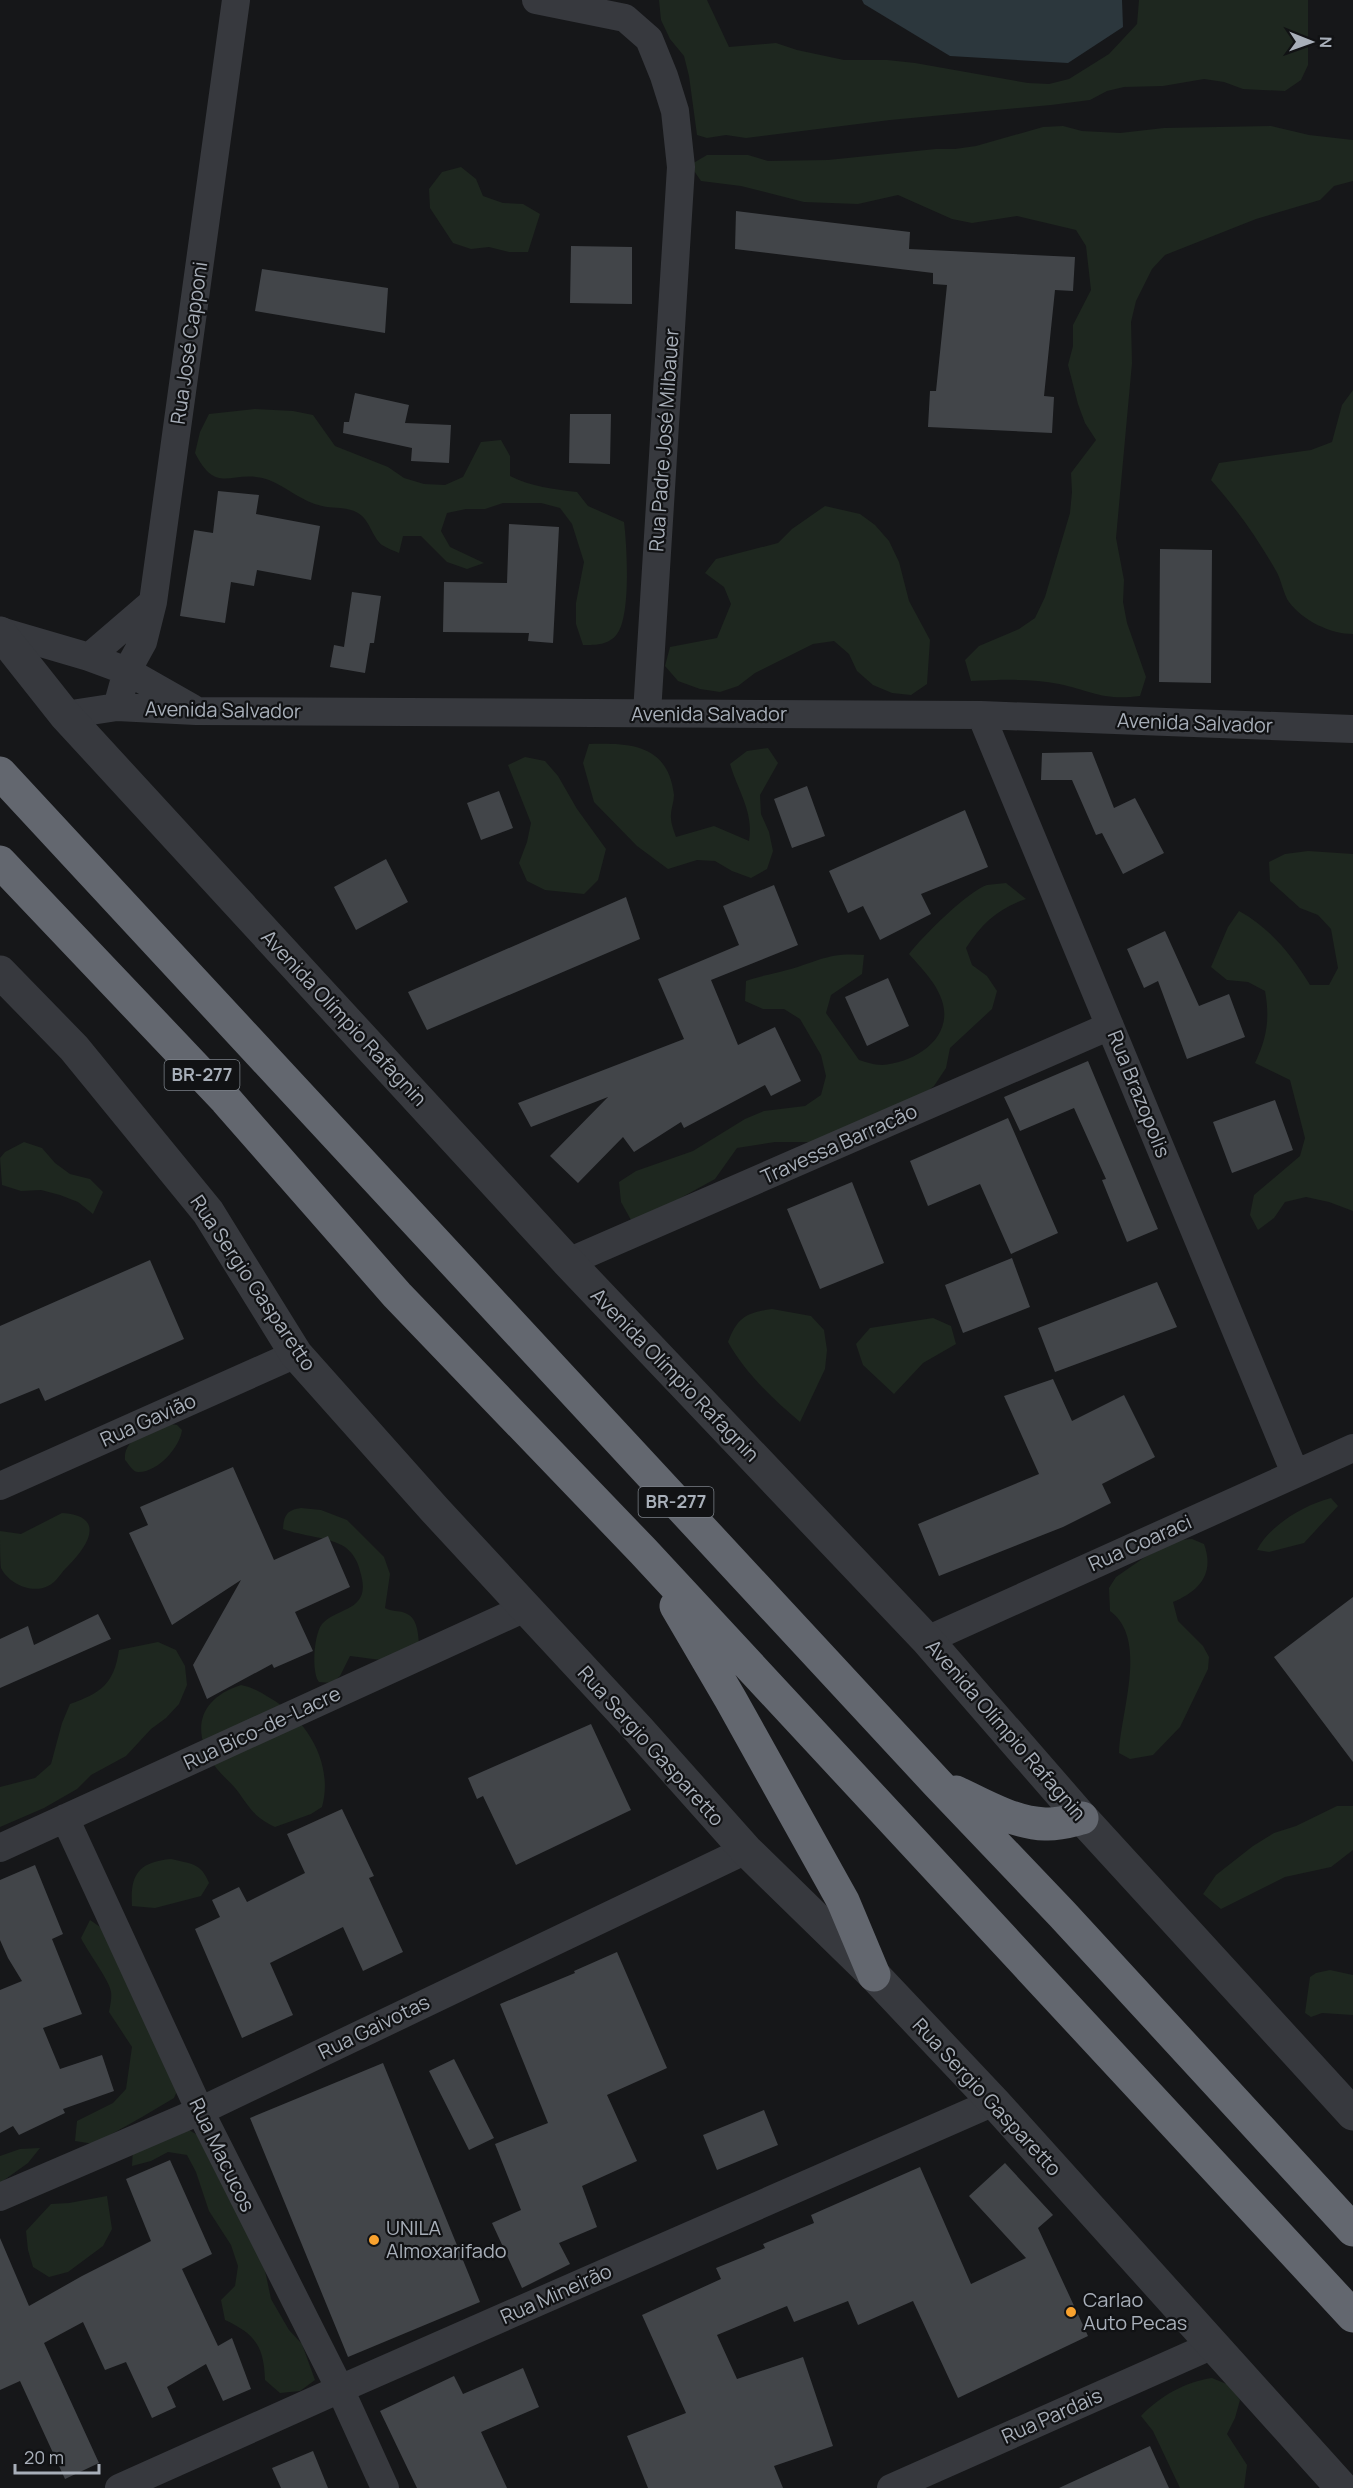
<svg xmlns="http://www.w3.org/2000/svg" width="1353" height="2488" font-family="Manrope,sans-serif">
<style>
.green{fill:#1e271f}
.water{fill:#2c373d}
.building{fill:#424549}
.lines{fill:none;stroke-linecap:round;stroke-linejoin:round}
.minor{stroke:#37393e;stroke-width:28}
.tertiary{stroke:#37393e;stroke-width:33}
.motorway{stroke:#63676f;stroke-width:33}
.poi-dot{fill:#f9a22e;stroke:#111214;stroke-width:2}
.labels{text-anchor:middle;stroke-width:4.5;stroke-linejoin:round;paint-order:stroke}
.shield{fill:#111214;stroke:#7b8088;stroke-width:1.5}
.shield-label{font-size:18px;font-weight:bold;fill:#a8afb9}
.street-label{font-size:20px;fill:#a8afb9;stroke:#111214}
.poi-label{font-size:20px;fill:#a8afb9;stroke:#111214;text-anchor:start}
</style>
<rect width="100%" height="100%" fill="#161719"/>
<!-- green -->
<path class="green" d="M659,0H707L729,47L776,43L797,50L844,60H887L915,63L1028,83L1049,84L1069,79L1109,54L1137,24L1139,0H1308V65L1301,80L1285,91L1243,89L1224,82L1204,79L1163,86L1124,87L1107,91L1090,100L1051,105L890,120L746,138L726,135L707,138L697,135L689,76L684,56L670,39L661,20Z
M1063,126L1082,131L1120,133L1164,128L1271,126L1309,135L1353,140V181L1334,186L1320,200L1256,219L1165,255L1152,269L1136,301L1131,322L1132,363L1116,538L1124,580L1123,602L1127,623L1146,677L1140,696C1103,701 1092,691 1059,684C1031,678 999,680 971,681L965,660L979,646L1019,629L1035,618L1045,597L1070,513L1072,492L1071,473L1096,440L1085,423L1078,404L1068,365L1073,346V325L1091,290L1086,246L1076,230L1017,216L972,223L952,219L898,195L858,204L804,202L741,186L701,181L690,165L707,155H748L768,161L828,160L936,149H955L976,146L1043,127Z
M461,167L476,179L483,196L503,203L523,204L540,214L528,252H509L489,247L471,249L453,243L430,208L429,189L442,172Z
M1353,390V634C1331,634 1303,621 1289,602C1284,596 1281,578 1275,569C1256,536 1236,508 1211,480L1219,463L1311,450L1332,442L1342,405Z
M255,409L293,411L313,415L335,446L388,467L404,478L424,484L445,485L463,477L481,442L501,440L510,456V476C532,487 553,489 577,492L588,506L624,522C627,546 631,616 617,634C609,645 596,645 583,645L576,624V603L584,562L572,524L560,508L541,503H503L485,509H466L447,513L441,531L450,547L484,563L467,569L447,562L421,536H403L399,553C394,551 387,548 382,545C372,537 370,520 358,513C346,506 334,509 322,506C302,502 287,487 269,480C232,467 218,498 195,453L200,432L209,414Z
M825,506L860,514L875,525L889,541L899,562L909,601L930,640L927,684L911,695L892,693L873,685L857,671L849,654L834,641L813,644L755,673L738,686L720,692L700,689L678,681L665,666L670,647L717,638L731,604L724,587L705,573L716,559L778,543L792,529Z
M589,744C630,743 668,744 674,795C674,803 670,811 671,818C671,824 674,831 676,837L714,826L749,841C754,812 738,791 730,764L747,751L768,748L778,763L760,795L761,814L769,832L773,851L767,869L751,878L732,871L715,861L697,860L668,869L637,846L594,802L583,763Z
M525,757L545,761L558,776L577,809L606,849L598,880L584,894L545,890L527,881L519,863L527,842L531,823L508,765Z
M1308,851L1353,854V1211L1329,1202L1306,1197L1285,1202L1274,1218L1258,1230L1250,1215L1254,1195L1300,1156L1305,1138L1290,1080L1255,1063C1267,1038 1270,1018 1265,991L1248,982L1227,980L1211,967L1228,927L1239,911C1270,928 1292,955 1310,985H1329L1338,968L1331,929L1318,915L1300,908L1270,881L1269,862L1285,854Z
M1006,883L1026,899C999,908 982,923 966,948L972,965L987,976L997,991L992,1009L950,1048L946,1068L934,1086L903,1111L813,1142H775L737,1148L715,1179L666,1206L631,1220L621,1202L619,1182L636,1171L693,1151L745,1119L764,1111L805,1106L821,1095L826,1076L821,1055L800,1019L784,1009H763L745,1001L746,981C759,976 773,974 787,970C820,961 828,952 864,955L862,974L831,995L826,1013L859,1060C866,1062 874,1065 882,1065C913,1063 952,1040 943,1004C938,984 921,968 909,954C922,937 968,891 987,885C993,884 1000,884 1006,883Z
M24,1142L42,1148L55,1163L70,1174L90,1179L103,1192L93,1214L78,1202L60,1195L41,1190L21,1191L2,1185L0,1158L5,1152Z
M772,1309L811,1316L824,1330L827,1350L825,1369L800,1422C773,1399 746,1374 728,1342C738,1317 746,1313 772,1309Z
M933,1318L951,1326L956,1344L923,1363L894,1394L863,1365L856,1344L870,1328Z
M171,1424L177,1425L182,1430C180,1447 158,1472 139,1472C133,1473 129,1464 125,1460C123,1436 153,1431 171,1424Z
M1331,1498L1338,1506L1304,1543L1269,1552L1257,1550C1270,1525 1304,1505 1331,1498Z
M301,1508L321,1510L347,1520L384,1557L390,1574L385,1608C392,1612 398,1610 405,1613C417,1617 418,1632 419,1643L381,1660L350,1656L340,1676L332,1683L319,1682C311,1672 314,1634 322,1624C338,1606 373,1612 360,1571C358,1562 353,1553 345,1547C330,1537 301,1536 283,1529C284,1515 287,1510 301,1508Z
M62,1513C107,1516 88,1546 68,1566C61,1572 57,1582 48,1586C32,1594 9,1584 1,1568C0,1559 0,1541 0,1531L21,1534Z
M1192,1539L1204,1544C1215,1574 1199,1591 1173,1602L1178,1621L1203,1646L1209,1657L1208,1669L1180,1727L1153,1755L1130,1759L1119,1753C1120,1713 1149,1639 1110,1611L1109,1588L1116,1577L1145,1557L1179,1540Z
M158,1642L176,1650L185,1666L187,1685L179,1704L166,1718L151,1729L126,1756L91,1775L77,1789L44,1808L0,1827V1787L35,1778L51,1764L62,1723L70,1704C101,1693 114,1684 119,1650Z
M241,1685C252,1687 260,1692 270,1698C307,1719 334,1764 322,1807L311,1814L275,1827C255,1817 251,1810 239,1793C231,1782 221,1775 214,1765C190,1729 200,1698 241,1685Z
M1337,1806H1353V1850L1331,1867L1285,1877L1221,1909L1203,1894L1216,1875L1253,1846L1274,1833L1296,1826Z
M171,1859C190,1864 201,1862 209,1883L201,1896L155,1908L132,1906C130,1875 138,1862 171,1859Z
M90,1920L106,1931L182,2080L174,2098L142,2117L94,2144L75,2141L77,2121L113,2103L126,2089L132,2047L109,2012C110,2006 112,1998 111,1992C110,1981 87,1951 81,1938Z
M1330,1970L1353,1975V2015L1322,2013L1311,2017L1305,2013L1310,1977L1316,1973Z
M189,2130L206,2140L263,2261L271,2299L289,2330L302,2344L315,2380L300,2391L280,2393L265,2380C264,2346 255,2334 225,2320L221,2300L235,2286L238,2266L231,2245L209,2211L196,2172L187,2155L168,2152L151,2161L132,2166L133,2147Z
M40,2148L28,2163L0,2183V2156L20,2149Z
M107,2196L112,2229L103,2246L68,2272L49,2277L33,2267L28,2250L26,2231L51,2204L69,2203Z
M1212,2378L1229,2385L1240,2400L1235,2418L1227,2434L1247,2465L1244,2488H1180L1153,2431L1141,2416C1160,2396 1185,2382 1212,2378Z"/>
<!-- water -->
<path class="water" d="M862,0H1122L1123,27L1068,63L950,56L864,4Z"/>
<!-- building -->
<path class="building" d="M736,211L910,232L909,249L1075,257L1073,291L1055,290L1044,396L1054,397L1052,433L928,427L930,391H936L947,285L933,284V273L735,249Z
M571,246L632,247V304L570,303Z
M262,269L388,288L385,333L255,311Z
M355,393L409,405L405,423L451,425L449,463L411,461L412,448L343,433L344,422H349Z
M570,414H611L610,464L569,463Z
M218,491L259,495L256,514L320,526L311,580L257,570L254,586L231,582L225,623L180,616L194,530L213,533Z
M509,524L559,527L553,643L528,641L529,633L443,632L444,582L507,583Z
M1160,549L1212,550L1211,683L1159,682Z
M352,592L381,596L374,643H370L365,673L330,667L334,645L344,647Z
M1092,752L1114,808L1135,798L1164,853L1123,874L1102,833L1096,835L1072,780H1041L1042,753Z
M807,786L825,836L792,848L774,799Z
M499,791L513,828L481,840L467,803Z
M965,810L988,867L921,894L931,914L880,940L863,906L848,913L829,871Z
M386,859L408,902L356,930L334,887Z
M774,885L798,945L711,980L738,1045L775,1027L801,1081L771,1096L765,1085L684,1128L681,1122L634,1152L623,1137L578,1183L550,1156L608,1097L531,1127L518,1103L684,1039L658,979L739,945L723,906Z
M626,897L640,939L427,1030L408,992Z
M1165,931L1199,1006L1229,994L1245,1037L1187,1059L1158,981L1144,988L1127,949Z
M888,978L909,1026L867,1046L845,997Z
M1088,1061L1158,1229L1127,1242L1102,1180L1106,1179L1074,1108L1020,1131L1004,1097Z
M1275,1100L1293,1150L1232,1173L1213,1122Z
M1008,1118L1058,1233L1011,1254L980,1184L928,1206L910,1161Z
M852,1182L884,1263L820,1289L787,1209Z
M1012,1258L1030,1307L963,1333L945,1285Z
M150,1260L184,1339L45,1401L39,1388L0,1404V1326Z
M1157,1282L1177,1327L1055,1372L1038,1328Z
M1053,1379L1072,1421L1124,1395L1155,1457L1102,1484L1111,1503L1063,1527L939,1576L918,1524L1039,1474L1004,1396Z
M233,1467L274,1560L328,1536L350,1587L295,1612L313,1651L274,1668L272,1664L207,1699L193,1665L241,1580L172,1625L129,1533L148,1525L140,1507Z
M1353,1597V1762L1274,1657Z
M98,1614L111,1639L0,1688V1639L28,1626L34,1645Z
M591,1724L631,1810L516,1865L483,1796L477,1799L468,1778Z
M342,1809L374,1876L369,1878L403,1952L363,1971L343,1927L270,1963L293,2015L242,2038L195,1929L220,1917L212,1900L239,1887L247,1902L305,1873L287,1834Z
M35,1865L63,1934L52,1939L82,2014L43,2028L60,2069L102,2055L114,2091L63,2109L65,2113L19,2135L13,2126L0,2133V1990L22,1981L8,1958L0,1940V1880Z
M617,1952L667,2068L607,2095L637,2161L582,2186L597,2227L559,2243L570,2264L522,2288L492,2223L521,2210L495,2144L548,2123L500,2004L575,1973L574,1971Z
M454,2059L494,2138L469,2150L429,2071Z
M383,2063L480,2302L348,2357L250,2118Z
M764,2110L778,2145L717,2170L703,2135Z
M170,2160L212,2254L182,2269L218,2346L232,2338L251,2389L223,2401L206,2364L167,2387L176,2407L152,2418L126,2362L105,2370L83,2322L44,2343L99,2463L65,2479L20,2381L0,2390V2238L29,2306L82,2276L151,2241L126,2179Z
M1005,2163L1053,2215L1038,2228L1088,2336L958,2398L913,2301L858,2325L848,2301L794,2322L787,2306L717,2335L737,2379L803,2357L833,2446L774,2466L783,2488H648L627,2436L686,2413L642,2315L721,2279L716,2268L765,2248L763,2244L814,2223L811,2215L920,2167L971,2284L1026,2258L969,2196Z
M523,2368L539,2407L481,2432L507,2488H417L380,2411L454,2376L463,2394Z
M1150,2446L1169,2488H1059Z
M313,2451L328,2488H281L272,2468Z"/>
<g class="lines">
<!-- minor -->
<path class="minor" d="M536,0L625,18L649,39L664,76L675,111L681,167L647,713
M0,631L89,657L127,671L192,708
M89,657L153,602
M117,707L127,671L143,642L153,602L236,0
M65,715L117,707L196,711L981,715L1353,729
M981,715L1295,1473
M568,1262L1110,1026
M0,1486L296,1354
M927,1640L1353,1448
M65,1818L200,2111L340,2389L385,2488
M0,1848L525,1608
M0,2197L200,2111L746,1850
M119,2488L340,2389L994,2102
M891,2488L1213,2345"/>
<!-- tertiary -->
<path class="tertiary" d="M0,633L65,715L568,1262L927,1640L1082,1818L1353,2114
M0,972L74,1048L208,1212L296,1354L435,1510L639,1730L746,1850L874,1975L994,2102L1342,2488"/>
<!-- motorway -->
<path class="motorway" d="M0,773L938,1784L1062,1914L1353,2230
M0,862L226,1100L397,1295L643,1551L1353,2316
M676,1606L731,1700L843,1901L874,1975
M956,1792C983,1805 1014,1823 1045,1824C1058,1825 1070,1821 1082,1818"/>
</g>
<!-- markers -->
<g class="poi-dot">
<circle cx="374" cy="2240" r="6"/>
<circle cx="1071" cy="2312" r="6"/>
</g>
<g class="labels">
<!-- shield labels -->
<g class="shield">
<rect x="164.5" y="1060" width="75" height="30" rx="4.5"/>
<rect x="638.5" y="1487" width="75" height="30" rx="4.5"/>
</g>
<g class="shield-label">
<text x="202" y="1081">BR-277</text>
<text x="676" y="1508">BR-277</text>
</g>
<!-- street labels -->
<g class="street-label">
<text transform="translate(189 343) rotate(-82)" y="7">Rua José Capponi</text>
<text transform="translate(664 440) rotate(-86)" y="7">Rua Padre José Milbauer</text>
<text transform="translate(223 710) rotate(1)" y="7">Avenida Salvador</text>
<text x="709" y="721">Avenida Salvador</text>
<text transform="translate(1195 723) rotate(2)" y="7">Avenida Salvador</text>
<text transform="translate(344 1018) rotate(47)" y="7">Avenida Olímpio Rafagnin</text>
<text transform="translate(1139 1094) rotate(68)" y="7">Rua Brazopolis</text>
<text transform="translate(839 1144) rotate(-24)" y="7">Travessa Barracão</text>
<text transform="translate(253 1283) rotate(56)" y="7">Rua Sergio Gasparetto</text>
<text transform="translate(675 1375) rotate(46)" y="7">Avenida Olímpio Rafagnin</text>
<text transform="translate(148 1420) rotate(-24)" y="7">Rua Gavião</text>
<text transform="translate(1140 1543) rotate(-24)" y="7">Rua Coaraci</text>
<text transform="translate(262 1728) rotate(-25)" y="7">Rua Bico-de-Lacre</text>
<text transform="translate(1006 1730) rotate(49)" y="7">Avenida Olímpio Rafagnin</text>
<text transform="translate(651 1746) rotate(48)" y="7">Rua Sergio Gasparetto</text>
<text transform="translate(374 2027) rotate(-26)" y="7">Rua Gaivotas</text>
<text transform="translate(987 2097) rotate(47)" y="7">Rua Sergio Gasparetto</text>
<text transform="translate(222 2155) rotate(64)" y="7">Rua Macucos</text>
<text transform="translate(556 2294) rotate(-24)" y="7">Rua Mineirão</text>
<text transform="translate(1052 2416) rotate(-24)" y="7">Rua Pardais</text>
</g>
<!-- poi labels -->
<g class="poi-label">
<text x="386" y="2235">UNILA<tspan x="386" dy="23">Almoxarifado</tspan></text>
<text x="1083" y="2307">Carlao<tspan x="1083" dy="23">Auto Pecas</tspan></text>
</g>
</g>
<!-- north arrow -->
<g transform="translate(1311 42) rotate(91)" stroke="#111214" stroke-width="4.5" paint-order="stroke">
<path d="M0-4.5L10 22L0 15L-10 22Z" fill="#a8afb9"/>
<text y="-9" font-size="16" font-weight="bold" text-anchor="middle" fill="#a8afb9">N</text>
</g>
<!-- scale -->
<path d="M15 2464v9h84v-9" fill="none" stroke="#a8afb9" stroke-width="3"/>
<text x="24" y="2464" font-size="18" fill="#a8afb9" stroke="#111214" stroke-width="4.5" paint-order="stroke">20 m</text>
</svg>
